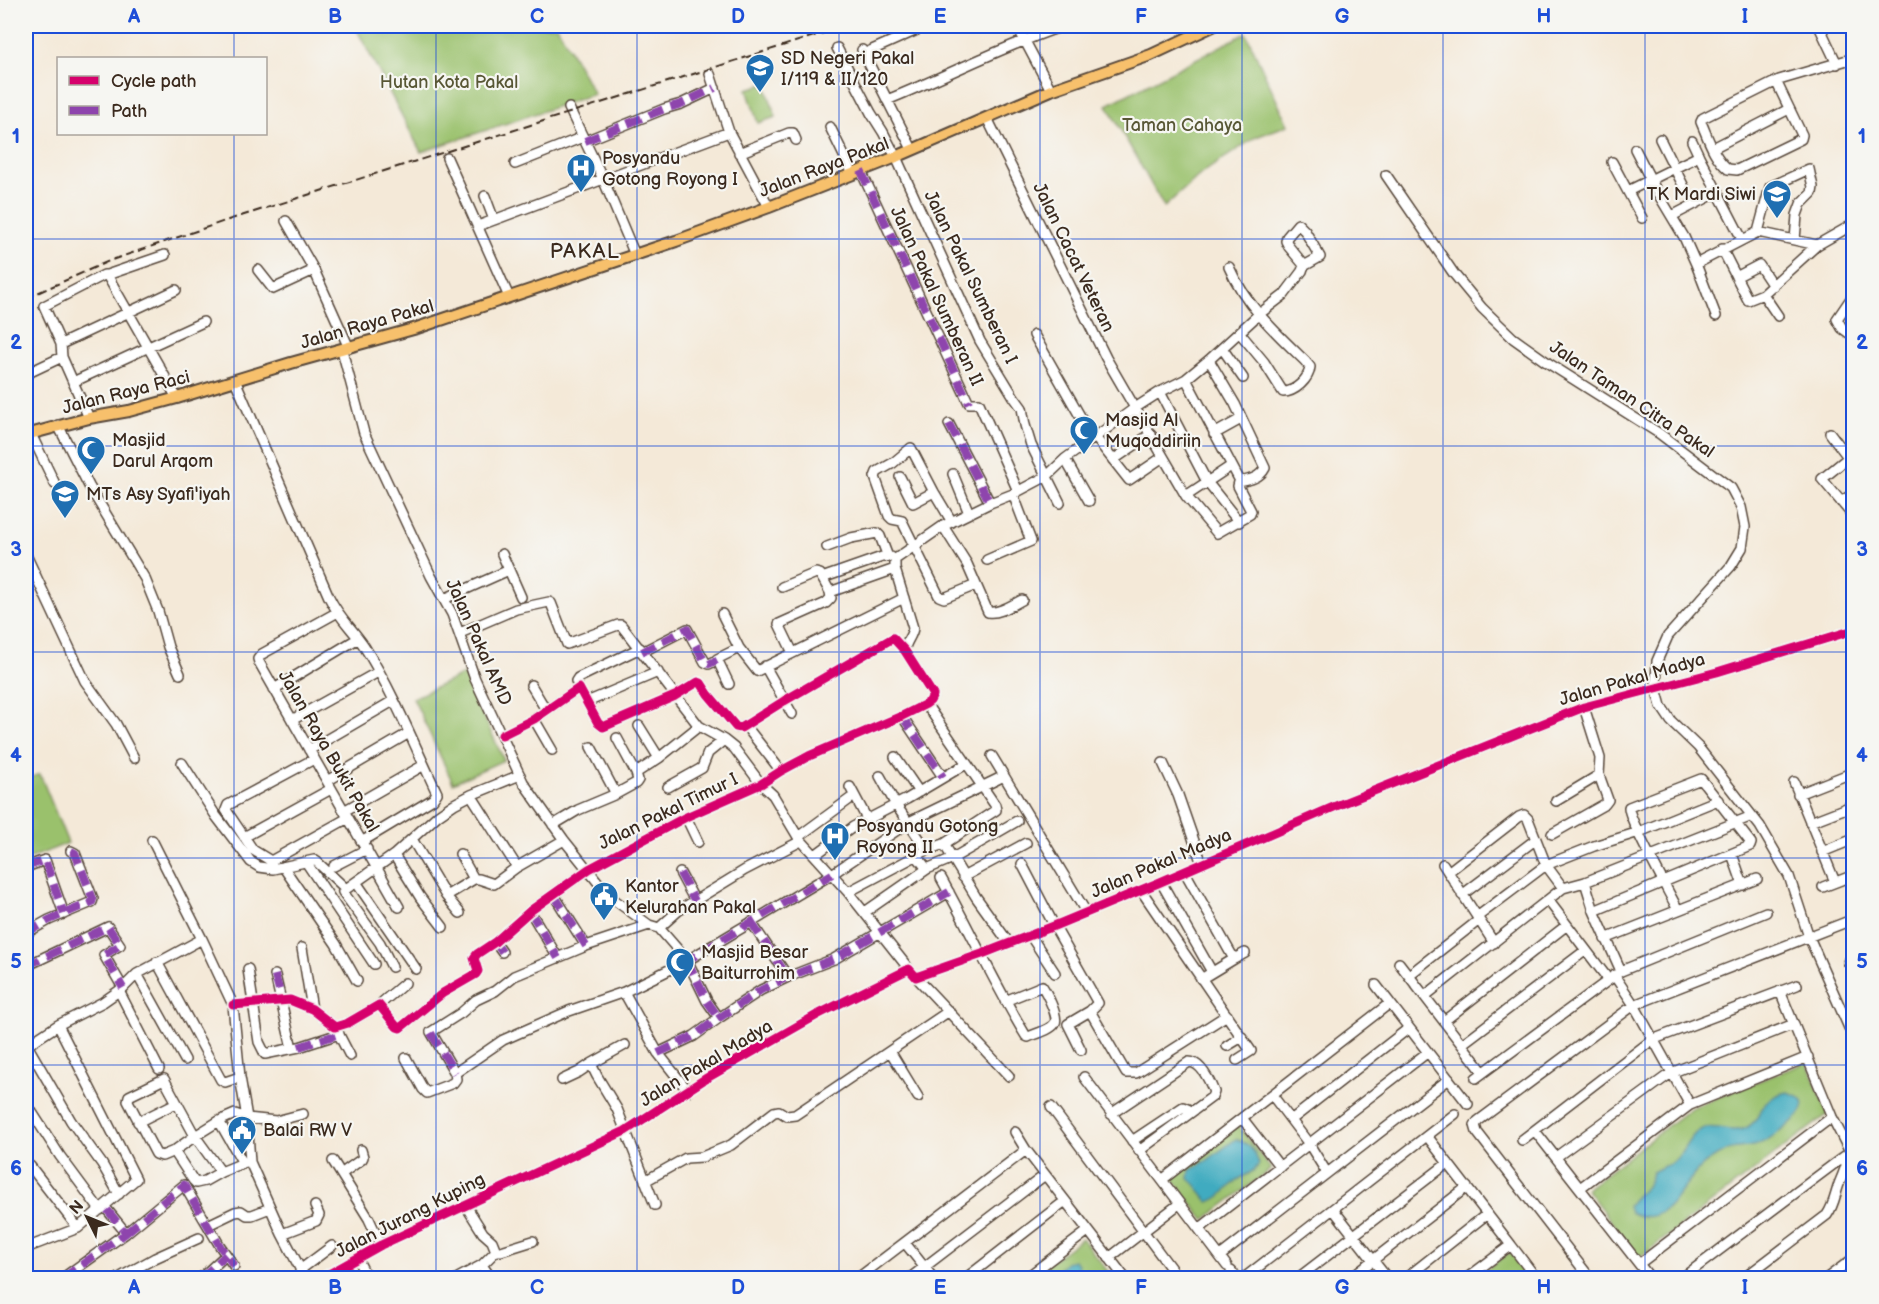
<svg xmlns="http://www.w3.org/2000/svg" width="1879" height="1304" font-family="'Balsamiq Sans',sans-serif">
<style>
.green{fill:#9ac16c;stroke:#6a7645;stroke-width:1.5}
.water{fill:#40abc0;stroke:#3e6a6f;stroke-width:1.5}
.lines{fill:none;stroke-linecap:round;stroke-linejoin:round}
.minor-casing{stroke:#57473a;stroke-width:12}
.major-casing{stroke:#57473a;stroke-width:14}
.minor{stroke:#fff;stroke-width:9}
.major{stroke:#f7c06c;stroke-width:10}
.rail{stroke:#3b2a1e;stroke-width:2;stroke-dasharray:9 4.5;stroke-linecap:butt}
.quiet{stroke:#8e44ad;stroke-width:8;stroke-dasharray:15 8;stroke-linecap:butt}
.cycleway-casing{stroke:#f6f6f2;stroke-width:13}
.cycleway{stroke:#d6006c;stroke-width:9}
.grid{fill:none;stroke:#1d4ed8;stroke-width:1.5;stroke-opacity:0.55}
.labels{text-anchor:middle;stroke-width:4.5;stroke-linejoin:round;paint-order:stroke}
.poi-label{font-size:18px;fill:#3b2a1e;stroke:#f6f6f2;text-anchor:start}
.park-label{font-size:18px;fill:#585735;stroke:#f6f6f2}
.street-label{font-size:18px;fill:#3b2a1e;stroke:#f6f6f2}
.quarter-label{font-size:21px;letter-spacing:1.5px;fill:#3b2a1e;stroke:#f6f6f2}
.neatline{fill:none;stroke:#1d4ed8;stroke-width:2}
.grid-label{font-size:20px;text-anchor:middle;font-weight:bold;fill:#1d4ed8}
</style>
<rect width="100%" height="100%" fill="#f6f6f2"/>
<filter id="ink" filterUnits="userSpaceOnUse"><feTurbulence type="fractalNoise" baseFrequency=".0167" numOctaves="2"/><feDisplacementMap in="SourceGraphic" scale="12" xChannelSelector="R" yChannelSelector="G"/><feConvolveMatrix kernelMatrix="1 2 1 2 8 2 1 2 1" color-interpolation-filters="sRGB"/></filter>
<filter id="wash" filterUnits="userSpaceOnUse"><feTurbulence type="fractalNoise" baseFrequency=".008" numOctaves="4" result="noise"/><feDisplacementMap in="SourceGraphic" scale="24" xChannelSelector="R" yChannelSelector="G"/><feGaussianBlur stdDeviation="1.35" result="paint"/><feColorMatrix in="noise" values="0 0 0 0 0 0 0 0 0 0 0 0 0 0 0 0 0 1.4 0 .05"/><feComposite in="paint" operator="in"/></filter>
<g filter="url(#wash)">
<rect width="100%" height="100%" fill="#f4e9d8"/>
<!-- green -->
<path class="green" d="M355,26H557L594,94L421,152Z
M1246,33L1288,125L1256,137L1201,174L1164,207L1107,105Z
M765,84L776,117L758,123L747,89Z
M464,674L504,760L453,783L413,698Z
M40,774L68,843L26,860V779Z
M1807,1062L1828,1114L1639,1258L1586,1189L1691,1108Z
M1237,1124L1271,1169L1204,1220L1170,1175Z
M1082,1238L1113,1278H1029Z
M1510,1252L1530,1278H1474Z"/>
<!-- water -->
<path class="water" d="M1787,1092C1792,1094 1800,1095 1803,1101C1809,1115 1770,1139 1759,1144C1750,1148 1741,1147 1732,1149C1723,1151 1715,1157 1707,1162C1683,1177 1670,1233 1630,1212L1628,1206C1637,1191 1648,1192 1652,1172C1659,1167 1667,1166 1673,1162C1685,1153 1689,1132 1705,1128C1718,1125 1732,1134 1746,1128C1764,1119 1756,1099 1787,1092Z
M1236,1139C1249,1143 1255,1151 1259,1164C1253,1174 1244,1175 1236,1181C1227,1189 1222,1198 1209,1202C1201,1195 1199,1186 1189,1179L1190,1170L1206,1161Z
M1074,1260L1078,1264L1079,1271L1084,1278H1049L1067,1262Z"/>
</g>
<g filter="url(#ink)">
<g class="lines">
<!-- minor casing -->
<g class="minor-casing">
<path id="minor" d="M1017,26L1051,90
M1819,26L1837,64
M837,48L871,113L883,132L896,157L980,341L1014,397L1022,408L1025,425L1031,445L1060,503
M862,50L912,149
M863,54L926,26
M710,74L729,132L769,207
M1776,81L1802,135L1801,139L1737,170L1728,169C1714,158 1708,138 1701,122L1703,118L1779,80L1854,58
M887,100C947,76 1003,46 1063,26
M569,108L603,179L635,255
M987,118L1106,358L1186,496L1217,533L1250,514L1251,511L1238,486L1239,482C1249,480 1260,478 1265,468L1235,404L1209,360
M830,127L853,174
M1660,139L1685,189
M585,141L664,109L681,104L715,88
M1692,141L1699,156
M1713,148L1789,109
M1635,149L1657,192L1684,237L1696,264L1716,316
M739,153L789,133H793L796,140
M447,158L509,297
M1612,162L1642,218
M515,164L583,137
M861,171L969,403H979L1018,491
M1386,175L1454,274L1482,308L1513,338L1548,363L1660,434L1731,488L1741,507L1745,527L1742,548L1731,566L1668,636L1657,661L1656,688L1661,706L1671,721L1698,747L1760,826L1789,876L1809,937L1854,1039
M1628,191L1699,156L1742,239
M485,196L494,220
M1672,216L1718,192
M286,221L314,270
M478,226L729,132
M1758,232L1770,187L1809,169L1813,187L1812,193L1801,204L1797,215L1795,240
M1722,249L1748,300L1763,294
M1696,264L1758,232L1817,245L1854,224
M1229,267C1246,306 1276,333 1305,361L1310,367C1309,379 1295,392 1283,392L1264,362L1239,332
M258,270L273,289L314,270L349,348
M107,275L165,255
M1736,277L1759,265L1773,286
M1778,316L1763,294L1817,245
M1849,333L1842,328L1837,319L1854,294
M1034,335L1093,439
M61,344L176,290
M1222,348L1243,378
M342,350L364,433L431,576L452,614L475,679L523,782L564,840L609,896L649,925L659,928L679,951L683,963
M26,374L62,357
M1186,379L1240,481
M235,380L329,597C339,618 352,628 364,646C393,692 414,744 437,793L433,799L363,841
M73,382L203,322
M1160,392L1207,482L1239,522
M89,418L62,357L61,344L44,306L104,275H107L177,398
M949,424L990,503
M58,425L89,486L145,579L158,611L168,647L180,674
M1830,433L1848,457
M31,434L55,484
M1214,434L1241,419
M1095,437L1129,480L1163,457
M1854,453L1822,479L1854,517
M1065,459L1089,501
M1113,460L1151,434
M953,474L969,513
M900,477L913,503L934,492
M1186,496L1231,466
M1841,502L1854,493
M952,522L934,492L911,448L893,463L877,472L875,477L889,516L892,519L902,521L939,596L944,598L976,585
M943,526L967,564L988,612C999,614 1012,605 1022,600
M827,547L851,538L877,533L880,536L888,557
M502,554L521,597
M26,555L85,681L116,724L134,758
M897,558L943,526L990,503L1013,494L1047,476L1065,459L1135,408L1160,392L1186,379L1209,360L1258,315L1284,295L1302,271L1304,265L1289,247L1286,241L1287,237L1298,224L1305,231L1320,257L1304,266
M987,560L1031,541L1013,494
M895,563V569L913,628C912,637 904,643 905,651
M822,578L882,557H891
M782,587L816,573L820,574L830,592
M444,599L509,570
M336,613L262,654L258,659L259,662L399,907
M722,614L739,648L757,671L904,598
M460,633L516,609L549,602L551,603L567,644L618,625H621L699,726L724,740L734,748L761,784L773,795L798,837L848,892L909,969
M642,652L687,629L705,662L709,664L717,660
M793,653L779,624L826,603L831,598L830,592L895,569
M765,666L792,714
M729,684L717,659L739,648
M531,685L546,710
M579,688L576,681L578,678L640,648
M274,689L357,639
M587,702L658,672
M902,716L943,777
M534,719L552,750
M292,720L378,672
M745,725L781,771
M639,726L659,758
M617,738L636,773
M591,747L616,794
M309,750L393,701
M992,756L1086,912
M895,757L919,792
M314,759L228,805L226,810L253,850L271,861L348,818
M182,763L216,816L251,862L259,867L273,869L314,860L317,862L346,889L394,855L438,815L454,804L471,795L520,775
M1163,763L1178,795L1202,864
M880,776L896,805L927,850
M327,781L409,733
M1794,782L1835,882
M668,787L702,768L708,753L724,740
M850,787L867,819
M1798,794L1854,772
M471,795L517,867
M1556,801L1599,775
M344,811L424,765
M686,817L698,842
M1810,822L1854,805
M553,825L578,810L616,794L636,783L638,780L636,773L659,758L699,726
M1552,834L1605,804L1608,800L1599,775L1600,758L1584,707
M244,837L331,789
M798,837L854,796
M412,839L446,896L460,913
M152,840L202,939L233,1005L240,1077L247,1118L250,1162L282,1234L305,1278
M944,844L976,897L1009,943
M1822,852L1854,839
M460,854L474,879
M1732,854L1743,885
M394,855L420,897L443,927
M815,855L853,827L907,799L966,764
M306,862L374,964
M1022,864L1057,931L1098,1003L1090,1011L1126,1073H1136L1227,1015
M1443,864L1494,943
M334,866L367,849
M26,867L45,860L64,914
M284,868L336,944L357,981
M927,869L953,858L1017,821
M1185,872L1234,959L1201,979
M1448,872L1519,817L1524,815L1528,819L1546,865L1563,888
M680,873L695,901
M963,877L1026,843
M941,878C970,930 995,985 1026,1036L1028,1037C1035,1034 1051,1030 1055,1023C1059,1017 1046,992 1042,986L1005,1001
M356,882L416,969
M1161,882L1212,972
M1585,882L1594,911L1621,971
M1823,887L1854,875
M346,889L343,892L380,943L392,967
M1141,890L1251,1051L1237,1060
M848,892L927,850L944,844L996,810L995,805L926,704
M554,895L586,946
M1462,895L1535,840
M446,896L474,879H479L494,884L517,867L564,840
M1548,900L1608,979
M530,911L558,958
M1594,911L1750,846L1751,843L1701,779L1629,807C1628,819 1670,894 1678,910
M865,912L927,869L916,855
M1477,917L1546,865L1594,846L1639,832L1718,800
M751,922L788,977
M659,928L678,911L745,870L801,841
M26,933L49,920L92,902L93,899L75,853L71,851
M1030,935L1055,973
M1605,939L1757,879
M495,942L502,952
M302,948L312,1009
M1234,959L1245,953
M687,960L707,1001L719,1018
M157,962L221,1080L225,1082L240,1077
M1848,962L1854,960
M1399,963L1483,1072
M26,966L108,927L120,945L104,955L123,988
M248,969L259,1042L265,1054L299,1047L339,1034
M137,974L185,1060
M275,975L292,1048
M1409,975L1479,920
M1614,975L1634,1005L1690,1105
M916,977L1009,1076
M1376,985L1468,1104
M119,991L159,1069
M624,992L658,1053L688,1091
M1425,996L1563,888L1585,882L1752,816
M233,1005L290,1000L312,1009L335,1027L348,1023L379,1005L397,1027L400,1028L443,993L476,974L478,971L474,958L477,954L495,942L530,911L589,869L686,817L761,784L781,771L809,756L902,716L926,704L930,701L933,695L905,651L893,638L784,701L741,728L736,727L708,694L701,683L698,682L675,696L603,727L598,723L579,688L534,719L502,735
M379,1005L405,983
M1444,1021L1567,925
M336,1029L350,1056
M1462,1044L1586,950
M27,1045L71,1121L102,1164L119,1194
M625,1045L591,1064L597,1076L617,1109L655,1205
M26,1046L58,1025L103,1002L123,988L137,974L202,939
M1227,1046L1242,1037
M1081,1050L1068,1024L1090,1011
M890,1051L918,1097
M658,1053L694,1036L719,1018L761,990L788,977L834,959L949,892
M406,1058L423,1089L427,1093L453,1083L456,1079L455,1073L503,1040L569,1011L624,992L683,963L832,874L909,822L1004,776
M455,1073L431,1032L461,1013L476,1000L495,991L514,976L586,946L649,925
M1084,1077L1227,1266
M1476,1078L1621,971L1766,912
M562,1080L579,1072L591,1064
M1272,1095L1309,1144L1327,1173
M26,1103L60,1156L100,1210
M1051,1107L1178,1278
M1111,1114L1189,1062C1201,1062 1210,1082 1214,1092L1212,1097L1139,1151
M1242,1118L1280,1167
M1291,1120L1409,1028
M219,1121L243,1163L247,1162
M138,1122L176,1103
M1535,1131L1650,1278
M1015,1132L1026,1150L1125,1278
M1427,1136L1511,1245L1467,1278
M1522,1140L1652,1040L1797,985
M1132,1141L1183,1107L1192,1111
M174,1151L195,1136L221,1172
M1556,1157L1671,1073L1794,1024
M333,1161L369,1219L381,1245
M243,1163L221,1172L205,1181L196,1183L193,1180L174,1151L162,1156L156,1154L128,1101L129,1096L164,1079L195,1136L219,1121L235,1114L247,1118L276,1121L303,1114
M30,1166L78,1228
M341,1174L362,1159L363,1157L361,1150
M1162,1180L1390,1003
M645,1181L686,1158L702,1157L731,1145L774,1112L779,1111L787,1116L795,1115L949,1011
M1580,1188L1690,1105L1808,1057
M1333,1209L1387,1278
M208,1225L235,1212L241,1211L247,1215H252L270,1208
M1199,1229L1428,1052
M126,1233L184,1185L220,1246L234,1266
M282,1234L316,1221L319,1215L315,1206
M905,1243L933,1278
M1511,1245L1536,1278
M26,1248L78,1228L136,1179L58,1025
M496,1251H501L533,1241
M1220,1256L1449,1079
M357,1258L367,1278
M1109,1258L1179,1204
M1639,1264L1832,1117
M482,1265L491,1278
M300,1270L332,1246
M1231,1271L1237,1278
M63,1278L126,1233L105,1207
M119,1278L155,1258L199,1238
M201,1278L226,1255
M322,1278L381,1245L625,1131L705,1079L817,1015L909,969L916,977L982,954L1054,926L1158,883L1336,806L1584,707L1717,672L1854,630
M458,1278L482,1265L496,1251L492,1241L483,1233L466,1206
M858,1278L1026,1150
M910,1278L1045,1175
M966,1278L1065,1201
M1026,1278L1088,1231
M1244,1278L1455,1114
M1298,1278L1448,1163
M1350,1278L1467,1187
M1406,1278L1487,1214
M1590,1278L1477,1132L1475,1125L1478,1121L1634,1005L1854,919
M1682,1278L1850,1152L1832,1117L1780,991
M1744,1278L1827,1215C1834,1205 1835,1195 1839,1184C1844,1172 1847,1165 1850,1152
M1827,1278L1854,1258
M1845,1278L1854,1272"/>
</g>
<!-- major casing -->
<g class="major-casing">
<path id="major" d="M26,435L89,418L129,411L177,398L291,363L417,328L676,241L769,207L896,157L1051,90L1151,55L1213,26"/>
</g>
<!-- minor -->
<use href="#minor" class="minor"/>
<!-- major -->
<use href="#major" class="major"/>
<!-- rail -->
<path class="rail" d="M26,298L109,261L225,221L846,26"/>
<!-- quiet -->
<path class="quiet" d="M585,141L664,109L681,104L715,88
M861,171L969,403
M949,424L990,503
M642,652L687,629L705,662L709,664L717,660
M902,716L943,777
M26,867L45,860L64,914
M680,873L695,901
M554,895L586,946
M530,911L558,958
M751,922L788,977
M26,933L49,920L92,902L93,899L75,853L71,851
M495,942L502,952
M687,960L707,1001L719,1018
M683,963L832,874
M26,966L108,927L120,945L104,955L123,988
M275,975L282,1000
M431,1033L455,1073
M299,1047L339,1034
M658,1053L694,1036L719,1018L761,990L788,977L834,959L949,892
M126,1233L184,1185L220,1246L234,1266
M63,1278L126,1233L105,1207
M201,1278L226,1255"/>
<!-- cycleway casing -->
<g class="cycleway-casing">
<path id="cycleway" d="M233,1005L290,1000L312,1009L335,1027L348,1023L379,1005L397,1027L400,1028L443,993L476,974L478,971L474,958L477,954L495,942L530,911L589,869L686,817L761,784L781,771L809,756L902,716L926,704L930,701L933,695L905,651L893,638L784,701L741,728L736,727L708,694L701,683L698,682L675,696L603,727L598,723L579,688L534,719L502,735
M322,1278L381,1245L625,1131L705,1079L817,1015L909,969L916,977L982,954L1054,926L1158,883L1336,806L1584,707L1717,672L1854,630"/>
</g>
<!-- cycleway -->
<use href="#cycleway" class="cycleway"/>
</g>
</g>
<!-- grid -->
<path class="grid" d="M234,26V58M436,26V1278M637,26V1278M839,26V1278M1040,26V1278M1242,26V1278M1443,26V1278M1645,26V1278M234,134V1278M26,239H1854M26,446H1854M26,652H1854M26,858H1854M26,1065H1854"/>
<!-- icons -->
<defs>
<g id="school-pin" transform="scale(1.5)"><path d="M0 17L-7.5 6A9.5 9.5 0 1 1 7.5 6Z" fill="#1f6fb2" stroke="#f6f6f2"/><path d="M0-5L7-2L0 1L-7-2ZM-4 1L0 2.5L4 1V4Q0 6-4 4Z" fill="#fff"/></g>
<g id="hospital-pin" transform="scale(1.5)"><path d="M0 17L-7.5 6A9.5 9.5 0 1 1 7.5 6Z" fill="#1f6fb2" stroke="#f6f6f2"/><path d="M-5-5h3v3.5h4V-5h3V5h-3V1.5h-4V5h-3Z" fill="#fff"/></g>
<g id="mosque-pin" transform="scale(1.5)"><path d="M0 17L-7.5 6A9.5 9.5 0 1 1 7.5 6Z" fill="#1f6fb2" stroke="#f6f6f2"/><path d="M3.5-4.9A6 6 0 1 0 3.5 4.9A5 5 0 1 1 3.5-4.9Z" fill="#fff"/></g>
<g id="civic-pin" transform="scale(1.5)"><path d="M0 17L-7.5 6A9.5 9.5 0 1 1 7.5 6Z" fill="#1f6fb2" stroke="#f6f6f2"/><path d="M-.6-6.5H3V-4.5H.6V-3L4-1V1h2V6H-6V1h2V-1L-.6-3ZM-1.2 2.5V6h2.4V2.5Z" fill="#fff"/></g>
</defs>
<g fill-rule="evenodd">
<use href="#school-pin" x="760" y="68"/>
<use href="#hospital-pin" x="581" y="168"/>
<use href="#school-pin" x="1777" y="194"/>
<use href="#mosque-pin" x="1084" y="430"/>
<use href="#mosque-pin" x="91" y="450"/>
<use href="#school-pin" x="65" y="494"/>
<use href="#hospital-pin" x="835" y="836"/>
<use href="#civic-pin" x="604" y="896"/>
<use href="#mosque-pin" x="680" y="962"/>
<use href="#civic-pin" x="242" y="1130"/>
</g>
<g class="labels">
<!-- poi labels -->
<g class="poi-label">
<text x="781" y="64">SD Negeri Pakal<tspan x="781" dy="21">I/119 &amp; II/120</tspan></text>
<text x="602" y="164">Posyandu<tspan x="602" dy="21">Gotong Royong I</tspan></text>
<text x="1756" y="200" text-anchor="end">TK Mardi Siwi</text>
<text x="1105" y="426">Masjid Al<tspan x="1105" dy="21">Muqoddiriin</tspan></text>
<text x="112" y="446">Masjid<tspan x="112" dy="21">Darul Arqom</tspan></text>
<text x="86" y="500">MTs Asy Syafi'iyah</text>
<text x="856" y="832">Posyandu Gotong<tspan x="856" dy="21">Royong II</tspan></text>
<text x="625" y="892">Kantor<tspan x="625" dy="21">Kelurahan Pakal</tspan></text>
<text x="701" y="958">Masjid Besar<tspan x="701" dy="21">Baiturrohim</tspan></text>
<text x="263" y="1136">Balai RW V</text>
</g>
<!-- park labels -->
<g class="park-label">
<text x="449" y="88">Hutan Kota Pakal</text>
<text x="1182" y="131">Taman Cahaya</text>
</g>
<!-- street labels -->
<g class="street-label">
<text transform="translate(824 167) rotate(-21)" y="6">Jalan Raya Pakal</text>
<text transform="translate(1074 257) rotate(64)" y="6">Jalan Cacat Veteran</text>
<text transform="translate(971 277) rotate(64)" y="6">Jalan Pakal Sumberan I</text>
<text transform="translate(937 296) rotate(65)" y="6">Jalan Pakal Sumberan II</text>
<text transform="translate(367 324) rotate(-16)" y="6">Jalan Raya Pakal</text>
<text transform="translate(126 392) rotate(-14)" y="6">Jalan Raya Raci</text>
<text transform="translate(1632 399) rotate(34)" y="6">Jalan Taman Citra Pakal</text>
<text transform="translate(479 642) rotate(66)" y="6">Jalan Pakal AMD</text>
<text transform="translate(1632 679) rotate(-16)" y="6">Jalan Pakal Madya</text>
<text transform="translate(329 751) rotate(60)" y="6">Jalan Raya Bukit Pakal</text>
<text transform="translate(668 811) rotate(-26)" y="6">Jalan Pakal Timur I</text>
<text transform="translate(1161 863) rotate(-23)" y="6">Jalan Pakal Madya</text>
<text transform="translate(706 1063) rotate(-31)" y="6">Jalan Pakal Madya</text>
<text transform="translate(410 1215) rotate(-27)" y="6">Jalan Jurang Kuping</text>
</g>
<!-- quarter labels -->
<g class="quarter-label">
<text x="585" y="258">PAKAL</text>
</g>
</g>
<!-- margin -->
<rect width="1879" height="1304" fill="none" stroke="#f6f6f2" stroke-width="66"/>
<!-- legend -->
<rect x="57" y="57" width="210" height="78" fill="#f6f6f2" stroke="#aba49d" stroke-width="1.5"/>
<rect x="69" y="76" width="30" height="9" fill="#d6006c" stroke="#aba49d" stroke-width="1.5"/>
<text x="111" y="87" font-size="18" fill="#3b2a1e">Cycle path</text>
<rect x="69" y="106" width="30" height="9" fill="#8e44ad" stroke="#aba49d" stroke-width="1.5"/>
<text x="111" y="117" font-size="18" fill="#3b2a1e">Path</text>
<!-- north arrow -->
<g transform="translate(87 1217) rotate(313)" stroke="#f6f6f2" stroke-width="4.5" paint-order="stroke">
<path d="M0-4.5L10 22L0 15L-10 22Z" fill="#3b2a1e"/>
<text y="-9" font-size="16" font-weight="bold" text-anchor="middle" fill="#3b2a1e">N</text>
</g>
<rect x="33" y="33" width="1813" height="1238" class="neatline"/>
<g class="grid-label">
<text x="134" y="23">A</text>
<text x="335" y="23">B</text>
<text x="537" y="23">C</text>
<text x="738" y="23">D</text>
<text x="940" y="23">E</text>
<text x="1141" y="23">F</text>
<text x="1342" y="23">G</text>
<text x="1544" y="23">H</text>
<text x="1745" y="23">I</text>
<text x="16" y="143">1</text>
<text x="1862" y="143">1</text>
<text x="16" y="349">2</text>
<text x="1862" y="349">2</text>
<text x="16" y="556">3</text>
<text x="1862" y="556">3</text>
<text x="16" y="762">4</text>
<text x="1862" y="762">4</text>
<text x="16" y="968">5</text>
<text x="1862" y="968">5</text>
<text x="16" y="1175">6</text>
<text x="1862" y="1175">6</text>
<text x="134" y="1294">A</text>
<text x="335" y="1294">B</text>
<text x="537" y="1294">C</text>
<text x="738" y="1294">D</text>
<text x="940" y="1294">E</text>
<text x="1141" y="1294">F</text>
<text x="1342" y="1294">G</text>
<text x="1544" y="1294">H</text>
<text x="1745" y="1294">I</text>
</g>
</svg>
